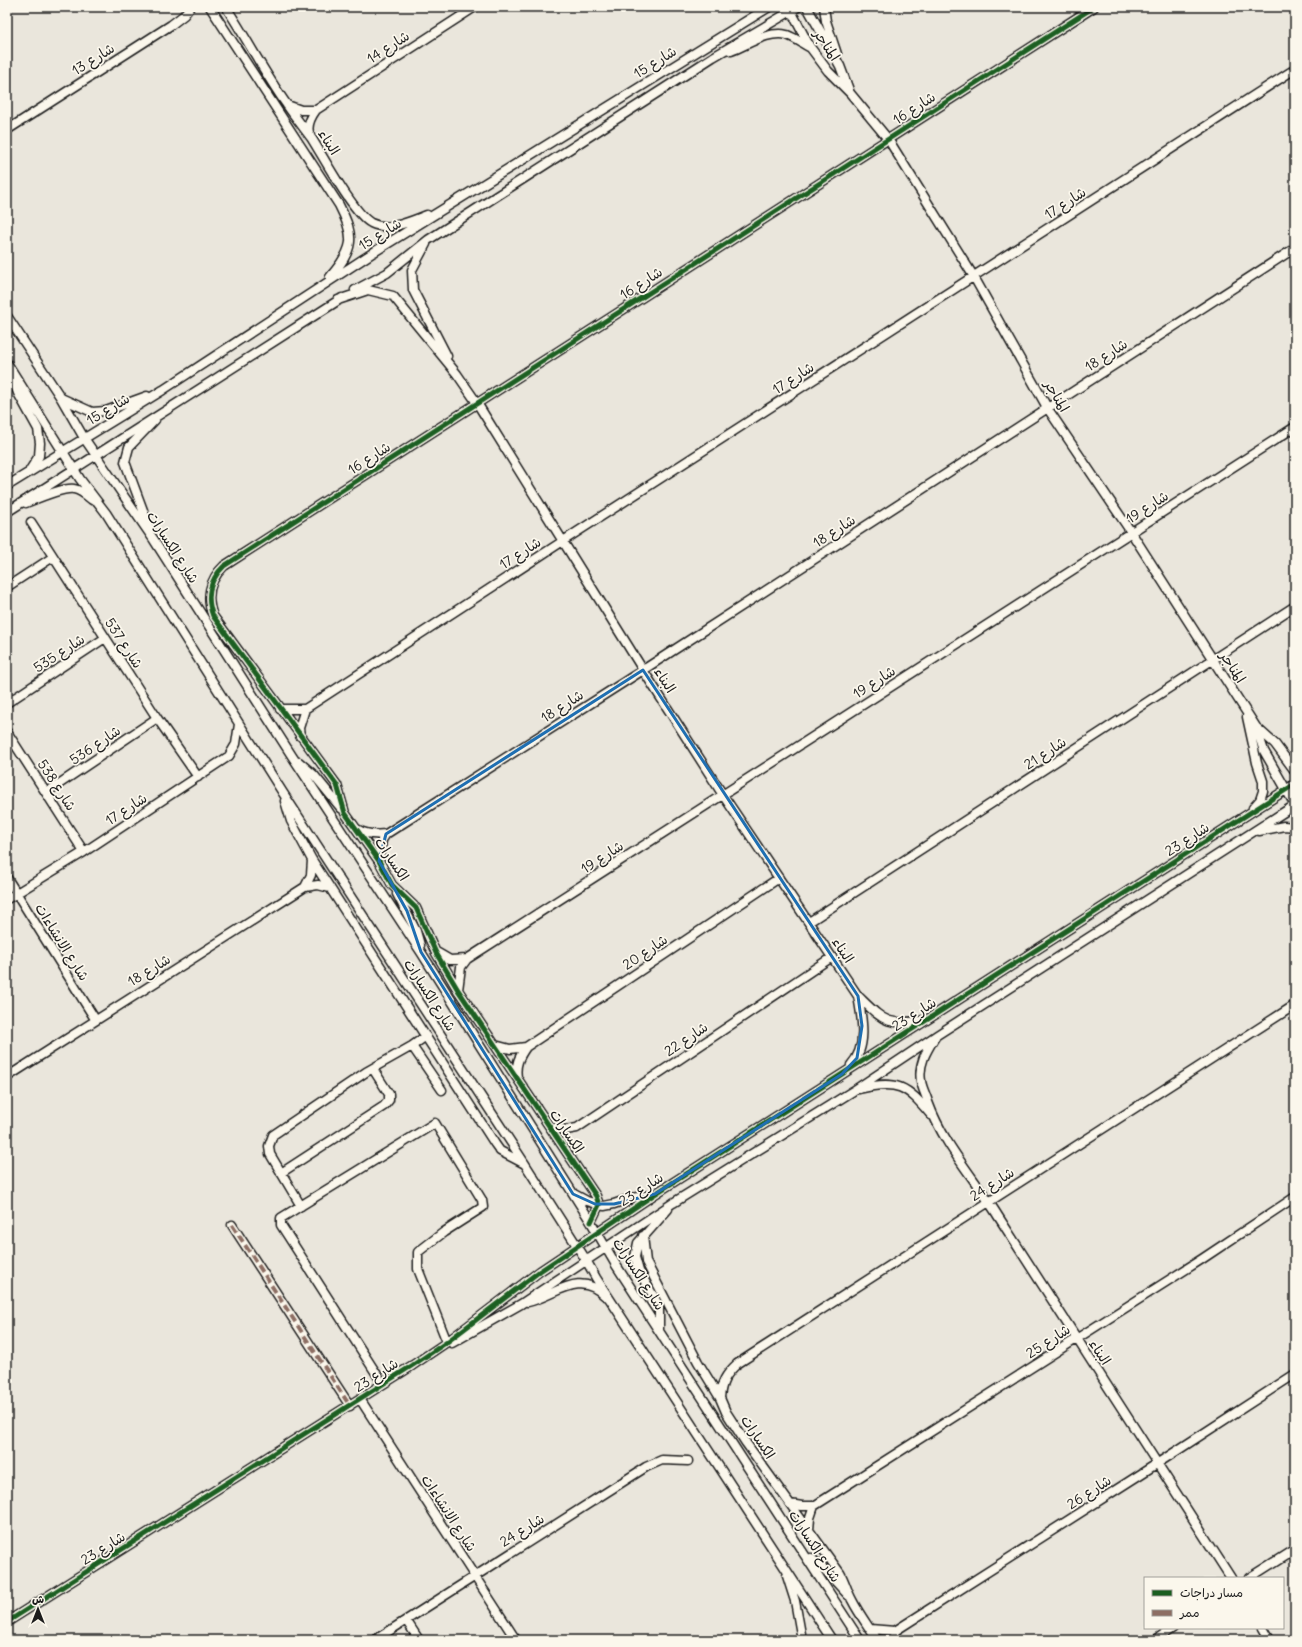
<svg xmlns="http://www.w3.org/2000/svg" width="1302" height="1647" font-family="Delius,'Playpen Sans Arabic',sans-serif">
<style>
.built{fill:#eae6dc;fill-rule:evenodd}
.lines{fill:none;stroke-linecap:round;stroke-linejoin:round}
.minor-casing{stroke:#1c1c1c;stroke-width:11}
.minor{stroke:#fbf7ec;stroke-width:8}
.quiet{stroke:#8d6e63;stroke-width:4;stroke-dasharray:8 4;stroke-linecap:butt}
.cycleway-casing{stroke:#fbf7ec;stroke-width:8}
.cycleway{stroke:#1b5e20;stroke-width:5}
.marked{fill:none;stroke:#1f6fb2;stroke-width:3;stroke-linejoin:round}
.labels{text-anchor:middle;stroke-width:3.5;stroke-linejoin:round;paint-order:stroke}
.street-label{font-size:14px;fill:#1c1c1c;stroke:#fbf7ec}
</style>
<rect width="100%" height="100%" fill="#fbf7ec"/>
<filter id="ink" filterUnits="userSpaceOnUse"><feTurbulence type="fractalNoise" baseFrequency=".025" numOctaves="2"/><feDisplacementMap in="SourceGraphic" scale="8" xChannelSelector="R" yChannelSelector="G"/><feConvolveMatrix kernelMatrix="1 2 1 2 8 2 1 2 1" color-interpolation-filters="sRGB"/></filter>
<g filter="url(#ink)">
<!-- built -->
<path class="built" d="M7,7H1295V1640H7ZM1145,1578H1283V1628H1145Z"/>
<g class="lines">
<!-- minor casing -->
<g class="minor-casing">
<path id="minor" d="M210,7L339,205C356,238 354,249 330,277
M226,7C247,39 265,74 287,105C295,117 304,128 312,139C324,158 354,214 371,223C389,232 411,221 427,215
M789,7L810,47L828,71L850,93L888,139L974,277L1048,409L1131,532L1256,727L1264,751L1295,805
M807,7L840,66L849,90
M824,7L826,21L837,54
M731,51C748,45 768,30 787,35C795,38 802,43 809,47
M287,105L301,110H316
M7,130L171,25L184,15L190,7
M310,135C306,127 311,117 316,110L475,7
M426,244L412,270L413,290L447,356
M355,290L387,273L428,240L713,57L798,7
M338,300L368,290L393,296L457,374L477,403L643,670L723,795L858,996C885,1022 886,1026 925,1020
M7,316L61,398L84,438L154,540L292,756L421,952L591,1222L616,1265L860,1640
M7,363L80,479L106,513L283,793L525,1164L586,1260L596,1278L832,1640
M11,376L18,393L38,429L40,443L39,456L30,470
M61,398L92,412L106,411L147,396
M7,486L163,390L374,252L769,7
M26,503C36,499 63,487 74,489C81,490 87,496 92,500
M7,512L342,298
M31,522L157,718L198,777
M150,529L125,462L129,447L155,420
M7,587L53,557
M7,703L105,638
M280,709H305L563,541L1295,69
M1247,717L1257,763L1263,781V791L1260,800L1253,808
M1256,727L1275,744L1295,771
M7,732L84,852
M300,736L299,728L305,709
M299,762L314,775L341,808
M47,792L157,718
M285,801L291,821L312,860L495,1144L500,1151L525,1164
M357,829C366,835 376,835 386,834
M1259,831L1284,826L1295,827
M379,861L382,840L386,834L643,670L1295,248
M7,878L95,1019
M305,887L311,875L312,860
M397,894L416,931L420,945
M7,899L84,852L229,756L236,744L239,724
M809,922L1295,606
M438,953L450,960L467,959
M458,990L461,967L467,959L1295,427
M935,1037C927,1050 918,1064 921,1081C922,1088 926,1095 928,1102C944,1146 974,1177 998,1216C1075,1337 1154,1457 1231,1578
M495,1045L510,1049L526,1047L779,878
M412,1046L442,1090
M851,1065C868,1047 862,1018 858,996
M7,1077L305,887L318,885L330,888
M517,1077C515,1065 519,1057 526,1047
M859,1089C897,1079 907,1086 931,1115
M550,1127L566,1130L577,1128L832,957
M281,1173L384,1106L389,1100V1094L373,1069
M574,1194L587,1201L604,1206L614,1204L631,1198L652,1195
M301,1206L270,1154L269,1146L273,1135L366,1072L412,1046L426,1036
M591,1222L599,1205L596,1196L458,990L436,953L416,908L392,885L379,861L345,813L337,785L213,616C206,598 209,580 224,566L1094,7
M232,1225L350,1406
M643,1236L646,1262L698,1362L720,1398L726,1412L746,1443L840,1573C845,1582 847,1591 852,1600C859,1614 869,1627 877,1640
M528,1302C555,1296 579,1269 605,1296
M659,1330V1306L639,1271L635,1257L638,1243L668,1209
M452,1343L521,1304L673,1203L853,1091L937,1035L1295,805
M383,1384L281,1225V1218L435,1123L482,1200L483,1207L444,1232L418,1252V1269L447,1342
M720,1398C721,1383 726,1374 737,1364L1295,1005
M360,1399L516,1640
M790,1504L802,1506H814L1202,1259L1295,1197
M809,1530L810,1518L814,1506
M811,1558L827,1572L848,1595
M787,1576L795,1601L801,1634
M1249,1578L1295,1549
M406,1620L419,1640
M7,1622L413,1365L447,1342L540,1271L655,1194L1295,784
M1263,1628L1270,1640
M870,1629L895,1631L1158,1463L1295,1374
M375,1640L646,1467L662,1460L688,1461
M893,1640L895,1631
M1155,1640L1173,1628"/>
</g>
<!-- minor -->
<use href="#minor" class="minor"/>
<!-- quiet -->
<path class="quiet" d="M232,1225L350,1406"/>
<!-- cycleway casing -->
<g class="cycleway-casing">
<path id="cycleway" d="M591,1222L599,1205L596,1196L458,990L436,953L416,908L392,885L379,861L345,813L337,785L213,616C206,598 209,580 224,566L1094,7
M7,1622L413,1365L447,1342L540,1271L655,1194L1295,784"/>
</g>
<!-- cycleway -->
<use href="#cycleway" class="cycleway"/>
</g>
</g>
<!-- marked area -->
<path class="marked" d="M643,670L858,996L862,1026L857,1058L842,1074L655,1194L614,1204H595L573,1194L421,952L407,911L379,861L386,834Z"/>
<g class="labels">
<!-- street labels -->
<g class="street-label">
<text transform="translate(827 45) rotate(56)" y="5">المناجر</text>
<text transform="translate(388 47) rotate(-33)" y="5">شارع 14</text>
<text transform="translate(93 59) rotate(-32)" y="5">شارع 13</text>
<text transform="translate(655 62) rotate(-32)" y="5">شارع 15</text>
<text transform="translate(914 108) rotate(-33)" y="5">شارع 16</text>
<text transform="translate(329 142) rotate(57)" y="5">البناء</text>
<text transform="translate(1065 203) rotate(-33)" y="5">شارع 17</text>
<text transform="translate(380 234) rotate(-32)" y="5">شارع 15</text>
<text transform="translate(641 283) rotate(-33)" y="5">شارع 16</text>
<text transform="translate(1106 355) rotate(-33)" y="5">شارع 18</text>
<text transform="translate(793 378) rotate(-33)" y="5">شارع 17</text>
<text transform="translate(1057 396) rotate(59)" y="5">المناجر</text>
<text transform="translate(108 409) rotate(-31)" y="5">شارع 15</text>
<text transform="translate(369 458) rotate(-33)" y="5">شارع 16</text>
<text transform="translate(1147 507) rotate(-33)" y="5">شارع 19</text>
<text transform="translate(834 531) rotate(-33)" y="5">شارع 18</text>
<text transform="translate(173 547) rotate(57)" y="5">شارع الكسارات</text>
<text transform="translate(520 553) rotate(-33)" y="5">شارع 17</text>
<text transform="translate(124 643) rotate(57)" y="5">شارع 537</text>
<text transform="translate(59 653) rotate(-33)" y="5">شارع 535</text>
<text transform="translate(1233 667) rotate(57)" y="5">المناجر</text>
<text transform="translate(665 680) rotate(57)" y="5">البناء</text>
<text transform="translate(874 682) rotate(-33)" y="5">شارع 19</text>
<text transform="translate(562 706) rotate(-33)" y="5">شارع 18</text>
<text transform="translate(95 745) rotate(-34)" y="5">شارع 536</text>
<text transform="translate(1045 753) rotate(-33)" y="5">شارع 21</text>
<text transform="translate(57 785) rotate(57)" y="5">شارع 538</text>
<text transform="translate(126 809) rotate(-33)" y="5">شارع 17</text>
<text transform="translate(1187 839) rotate(-33)" y="5">شارع 23</text>
<text transform="translate(602 857) rotate(-33)" y="5">شارع 19</text>
<text transform="translate(392 859) rotate(56)" y="5">الكسارات</text>
<text transform="translate(62 942) rotate(58)" y="5">شارع الانشاءات</text>
<text transform="translate(843 950) rotate(56)" y="5">البناء</text>
<text transform="translate(645 952) rotate(-34)" y="5">شارع 20</text>
<text transform="translate(149 970) rotate(-32)" y="5">شارع 18</text>
<text transform="translate(430 995) rotate(57)" y="5">شارع الكسارات</text>
<text transform="translate(914 1014) rotate(-33)" y="5">شارع 23</text>
<text transform="translate(686 1039) rotate(-34)" y="5">شارع 22</text>
<text transform="translate(567 1131) rotate(56)" y="5">الكسارات</text>
<text transform="translate(992 1184) rotate(-33)" y="5">شارع 24</text>
<text transform="translate(641 1189) rotate(-33)" y="5">شارع 23</text>
<text transform="translate(639 1274) rotate(57)" y="5">شارع الكسارات</text>
<text transform="translate(1048 1341) rotate(-33)" y="5">شارع 25</text>
<text transform="translate(1100 1352) rotate(56)" y="5">البناء</text>
<text transform="translate(376 1375) rotate(-33)" y="5">شارع 23</text>
<text transform="translate(758 1437) rotate(56)" y="5">الكسارات</text>
<text transform="translate(1089 1492) rotate(-33)" y="5">شارع 26</text>
<text transform="translate(449 1513) rotate(57)" y="5">شارع الانشاءات</text>
<text transform="translate(522 1530) rotate(-32)" y="5">شارع 24</text>
<text transform="translate(815 1546) rotate(57)" y="5">شارع الكسارات</text>
<text transform="translate(103 1548) rotate(-32)" y="5">شارع 23</text>
</g>
</g>
<!-- margin -->
<rect width="1302" height="1647" fill="none" stroke="#fbf7ec" stroke-width="24"/>
<rect x="12" y="12" width="1278" height="1623" fill="none" stroke="#1c1c1c" stroke-width="1.5" filter="url(#ink)"/>
<!-- legend -->
<rect x="1144" y="1577" width="140" height="52" fill="#fbf7ec" stroke="#a29f99"/>
<rect x="1152" y="1590" width="20" height="6" fill="#1b5e20" stroke="#a29f99"/>
<text x="1180" y="1597" font-size="12" fill="#1c1c1c">مسار دراجات</text>
<rect x="1152" y="1610" width="20" height="6" fill="#8d6e63" stroke="#a29f99"/>
<text x="1180" y="1617" font-size="12" fill="#1c1c1c">ممر</text>
<!-- north arrow -->
<g transform="translate(38 1609)" stroke="#fbf7ec" stroke-width="3" paint-order="stroke">
<path d="M0-3L7 15L0 10L-7 15Z" fill="#1c1c1c"/>
<text y="-6" font-size="11" font-weight="bold" text-anchor="middle" fill="#1c1c1c">ش</text>
</g>
</svg>
